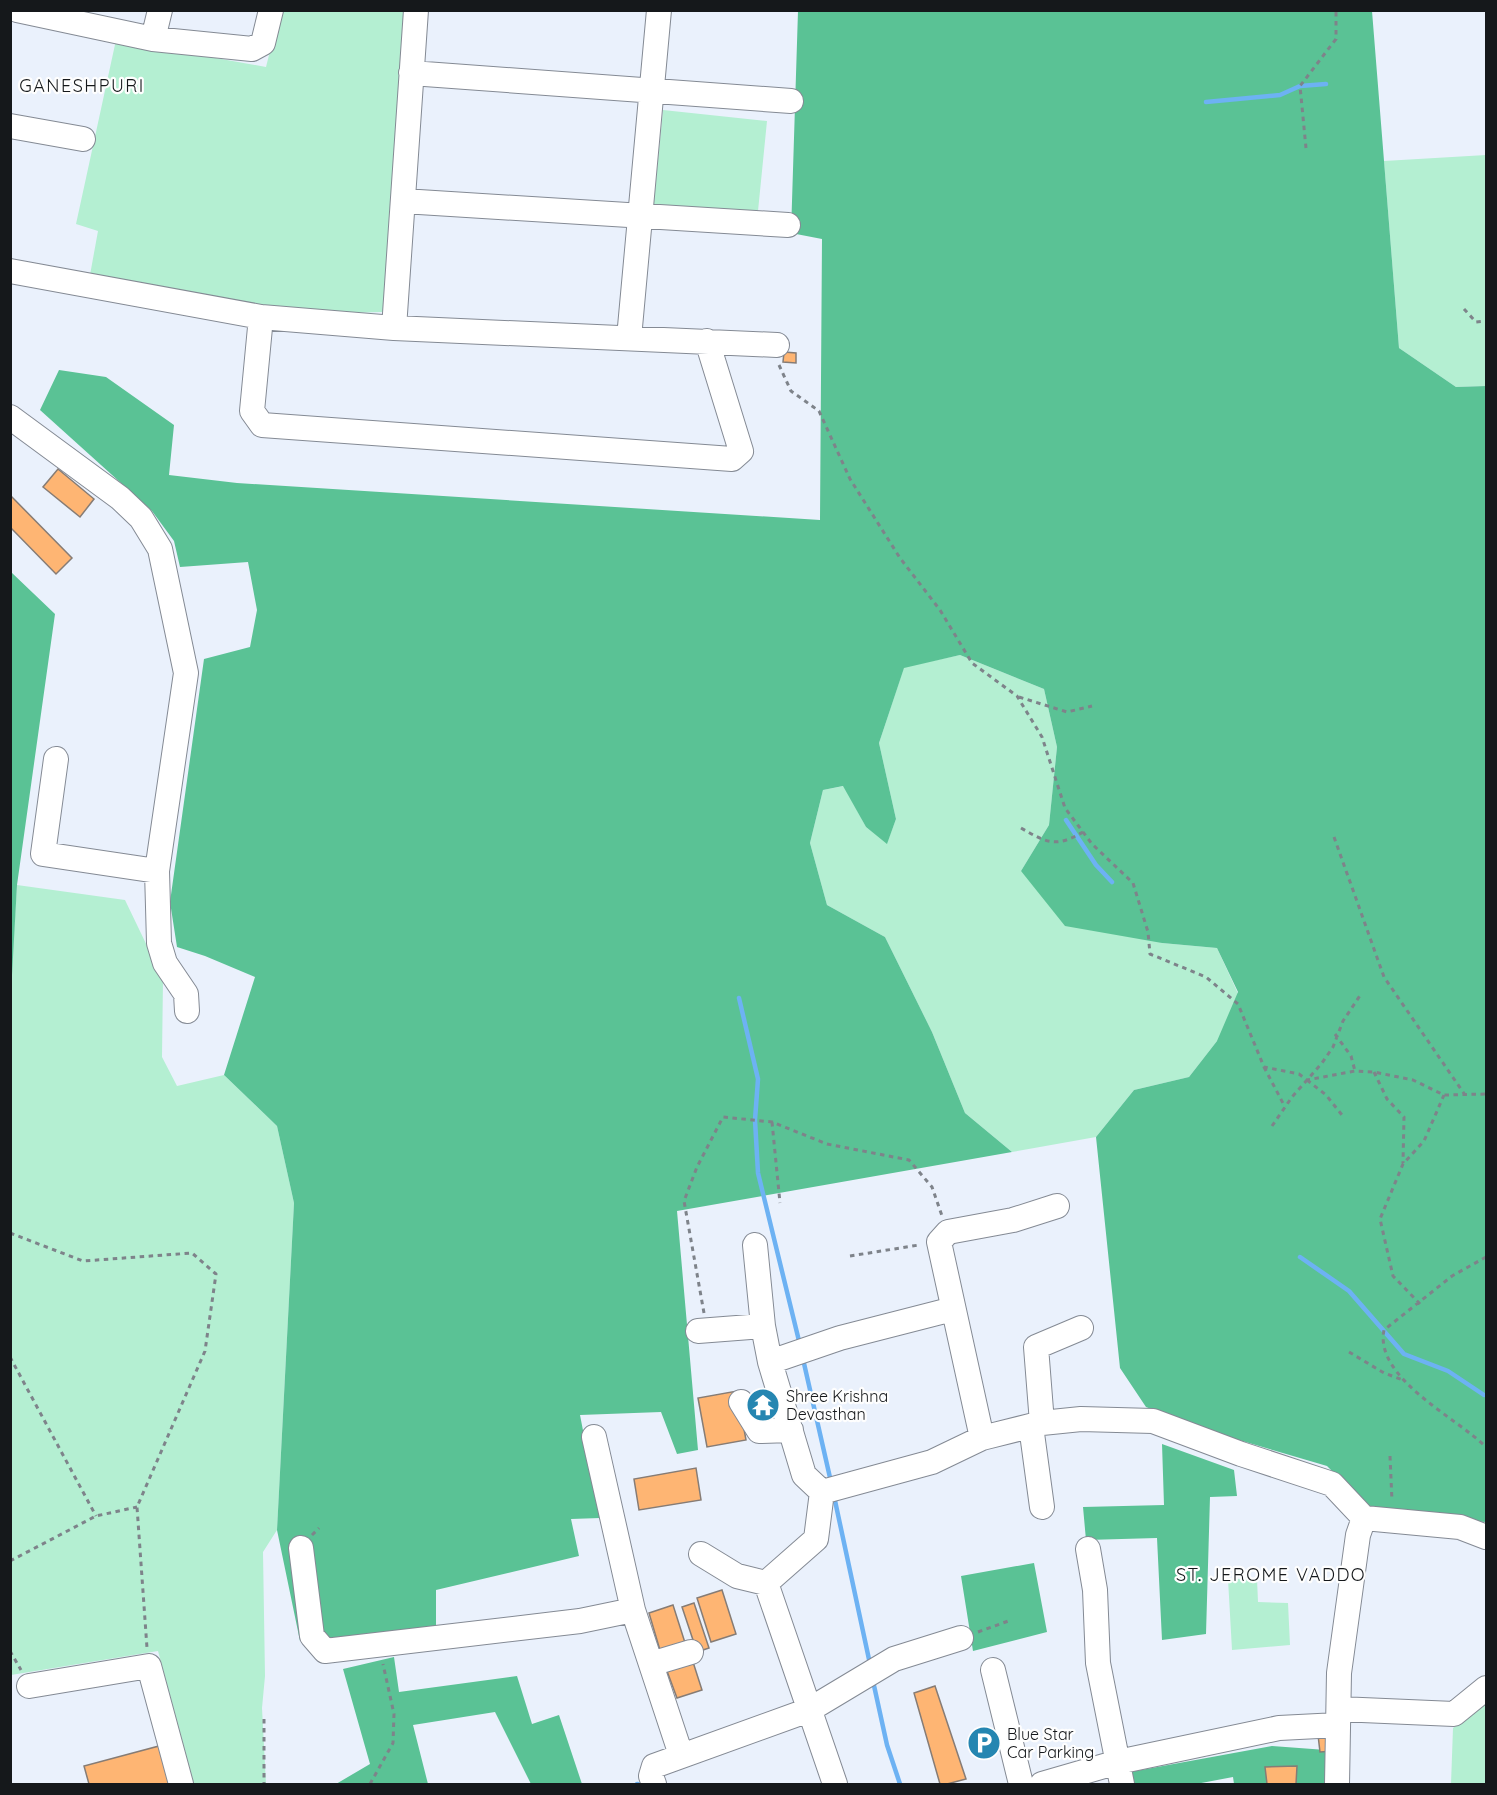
<svg xmlns="http://www.w3.org/2000/svg" width="1497" height="1795" font-family="Quicksand,sans-serif">
<style>
.green{fill:#b4efd2}
.forest{fill:#5ac295}
.lines{fill:none;stroke-linecap:round;stroke-linejoin:round}
.stream{stroke:#6db2f3;stroke-width:4.5}
.building{fill:#feb573;stroke:#867c75;stroke-width:1.5}
.minor-casing{stroke:#848a94;stroke-width:26}
.path{stroke:#7e838a;stroke-width:3;stroke-dasharray:4.5 4.5;stroke-linecap:butt}
.minor{stroke:#fff;stroke-width:24}
.labels{text-anchor:middle;stroke-width:4.5;stroke-linejoin:round;paint-order:stroke}
.poi-label{font-size:16px;fill:#15181b;stroke:#fefefe;text-anchor:start}
.neighbourhood-label{font-size:18px;letter-spacing:1.5px;fill:#15181b;stroke:#fefefe}
</style>
<rect width="100%" height="100%" fill="#eaf1fc"/>
<!-- green -->
<path class="green" d="M280,11H408L390,304L382,312L308,314L90,275L98,231L76,224L116,40L266,67Z
M663,110L767,121L757,221L653,210Z
M1486,155V386L1456,387L1399,348L1384,161Z
M960,655L1044,689L1057,747L1049,825L1021,871L1162,943L1217,948L1266,1054L1217,1041L1189,1077L1134,1090L1096,1137L1012,1152L965,1113L932,1032L885,937L827,905L810,843L823,790L844,786L866,827L887,843L896,819L879,743L904,667Z
M17,885L125,900L163,979L162,1057L177,1086L224,1075L277,1126L294,1203L277,1530L263,1552L265,1676L262,1708L266,1784H194L158,1651L11,1675L10,993Z
M1228,1579H1257L1258,1602L1288,1603L1290,1645L1232,1650Z
M1486,1704V1784H1451L1453,1728Z"/>
<!-- forest -->
<path class="forest" d="M798,11H1372L1399,348L1456,387L1486,386V1522L1429,1519L1366,1505L1327,1466L1205,1430L1146,1407L1120,1368L1096,1137L1134,1090L1189,1077L1217,1041L1238,992L1217,948L1162,943L1065,926L1021,871L1049,825L1057,747L1044,689L960,655L904,668L879,743L896,819L887,844L866,827L843,786L823,790L810,843L827,905L885,937L932,1032L965,1113L1012,1152L677,1211L698,1450L677,1454L661,1412L580,1415L600,1518L571,1519L579,1556L436,1590V1628L300,1641L277,1530L294,1203L277,1126L224,1075L255,977L205,956L177,947L170,902L204,659L250,647L257,610L248,562L180,567L174,541L152,511L40,410L59,370L106,377L174,425L169,475L237,483L820,520L822,239L791,233Z
M11,572L55,614L17,885L11,993Z
M1162,1444L1234,1470L1237,1496L1210,1497L1206,1634L1162,1640L1157,1538L1086,1540L1083,1507L1164,1505Z
M1034,1563L1047,1632L973,1651L961,1576Z
M394,1657L399,1692L517,1676L532,1724L559,1715L582,1784H531L495,1712L413,1725L428,1784H336L370,1764L343,1669Z
M1272,1746L1326,1750L1325,1784H1234L1233,1777L1196,1784H1131L1130,1772Z"/>
<g class="lines">
<!-- stream -->
<path class="stream" d="M1206,102L1280,95L1300,86L1326,84
M1066,820L1096,865L1112,882
M739,998L758,1079L755,1120L758,1173L800,1345
M1300,1257L1349,1291L1404,1354L1448,1371L1484,1395
M803,1359L831,1482
M834,1496L870,1664
M873,1681L887,1745L900,1784
M637,1784H638"/>
</g>
<!-- building -->
<path class="building" d="M784,352L796,353V363L783,362Z
M58,469L94,499L80,517L43,487Z
M10,495L72,558L56,574L10,527Z
M737,1391L746,1440L707,1447L698,1398Z
M769,1395L774,1411L756,1413L753,1398Z
M696,1468L701,1500L639,1510L634,1479Z
M722,1590L736,1634L711,1642L697,1598Z
M694,1603L709,1648L697,1652L682,1607Z
M673,1605L687,1649L662,1657L649,1613Z
M693,1662L702,1690L677,1698L667,1671Z
M935,1686L966,1779L947,1784H940L914,1693Z
M1333,1733V1751L1320,1752L1318,1735Z
M159,1746L170,1784H89L84,1766Z
M1297,1766L1296,1784H1267L1265,1767Z"/>
<g class="lines">
<!-- minor casing -->
<g class="minor-casing">
<path id="minor" d="M17,10L153,39L252,49L263,43L271,10
M153,39L160,10
M411,73L791,101
M10,126L83,139
M403,201L788,225
M10,271L261,317L394,328L777,345
M261,317L252,411L262,425L732,459L741,451L707,341
M394,328L416,10
M629,338L659,10
M10,417L120,498L141,518L160,549L186,673L157,871L159,943L165,963L186,994L187,1011
M56,759L43,854L157,871
M755,1245L763,1326
M698,1331L763,1326L770,1362L804,1475L822,1492
M770,1362L840,1338L953,1309
M741,1402L759,1431L791,1430
M1042,1423L1036,1347L1081,1328
M1031,1426L1042,1507
M594,1437L633,1610L681,1755
M982,1438L939,1242L948,1232L1013,1220L1057,1206
M1364,1518L1460,1527L1486,1537
M301,1548L312,1636L325,1651L580,1621L633,1610
M1088,1549L1095,1590L1098,1663L1122,1784
M701,1554L737,1576L766,1583
M651,1664L691,1652
M993,1670L1021,1784
M29,1686L149,1666L181,1784
M1339,1709L1454,1714L1486,1688
M654,1784L651,1776L654,1766L809,1710L894,1659L961,1638
M835,1784L766,1583L816,1539L822,1492L932,1462L982,1438L1042,1423L1081,1419L1153,1421L1241,1454L1332,1484L1364,1518L1358,1535L1339,1673L1337,1784
M1042,1784L1118,1762L1279,1728L1338,1725"/>
</g>
<!-- path -->
<path class="path" d="M1306,148L1300,86L1336,39V10
M1464,309L1476,322L1486,321
M779,365L791,391L819,411L850,479L900,558L940,610L972,663L1017,696L1042,737L1065,808L1092,844L1133,883L1148,932L1150,954L1206,977L1238,1004L1264,1067L1299,1074L1307,1080L1355,1071L1374,1072L1413,1080L1444,1095L1486,1094
M1019,697L1067,712L1092,706
M1021,828C1047,843 1056,848 1083,832
M1334,837L1384,977L1465,1095
M1335,1034L1351,1056L1355,1071
M1264,1067L1285,1107
M1374,1072L1387,1099L1404,1117L1403,1163
M1307,1080L1326,1095L1342,1115
M772,1122L780,1203
M1272,1126L1292,1097L1322,1063L1333,1047L1343,1021L1361,994
M10,1233L83,1261L192,1253L216,1274L205,1351L137,1507L147,1648
M850,1256L919,1245
M1486,1257L1452,1276L1384,1330C1374,1378 1457,1418 1486,1447
M1420,1304L1393,1276L1380,1219L1403,1164L1424,1141L1444,1095
M704,1313L684,1201L697,1167L723,1117L772,1122L827,1144L909,1160L932,1187L942,1216
M1349,1352L1384,1373L1403,1380
M10,1357L96,1516
M1390,1456L1392,1501
M312,1535L319,1528
M10,1561L96,1516L137,1507
M978,1632L1011,1620
M10,1651L21,1670
M264,1719V1784
M370,1784L393,1743L394,1714L383,1664"/>
<!-- minor -->
<use href="#minor" class="minor"/>
</g>
<!-- icons -->
<defs>
<g id="temple-disc" transform="scale(1.725)"><circle r="9.5" fill="#2586b1" stroke="#fefefe"/><path d="M0-6L5-2H3V0L6.5 2.5H4V6H1.5V3h-3V6H-4V2.5H-6.5L-3 0V-2H-5Z" fill="#fff"/></g>
<g id="parking-disc" transform="scale(1.725)"><circle r="9.5" fill="#2586b1" stroke="#fefefe"/><path d="M-3.5-5.5H1a3.5 3.5 0 0 1 0 7H-1V5.5H-3.5ZM-1-3.4V-.6H.8a1.4 1.4 0 0 0 0-2.8Z" fill="#fff"/></g>
</defs>
<g fill-rule="evenodd">
<use href="#temple-disc" x="763" y="1405"/>
<use href="#parking-disc" x="984" y="1743"/>
</g>
<g class="labels">
<!-- poi labels -->
<g class="poi-label">
<text x="786" y="1402">Shree Krishna<tspan x="786" dy="18">Devasthan</tspan></text>
<text x="1007" y="1740">Blue Star<tspan x="1007" dy="18">Car Parking</tspan></text>
</g>
<!-- neighbourhood labels -->
<g class="neighbourhood-label">
<text x="82" y="92">GANESHPURI</text>
<text x="1271" y="1581">ST. JEROME VADDO</text>
</g>
</g>
<!-- border -->
<rect width="1497" height="1795" fill="none" stroke="#15181b" stroke-width="24"/>
</svg>
